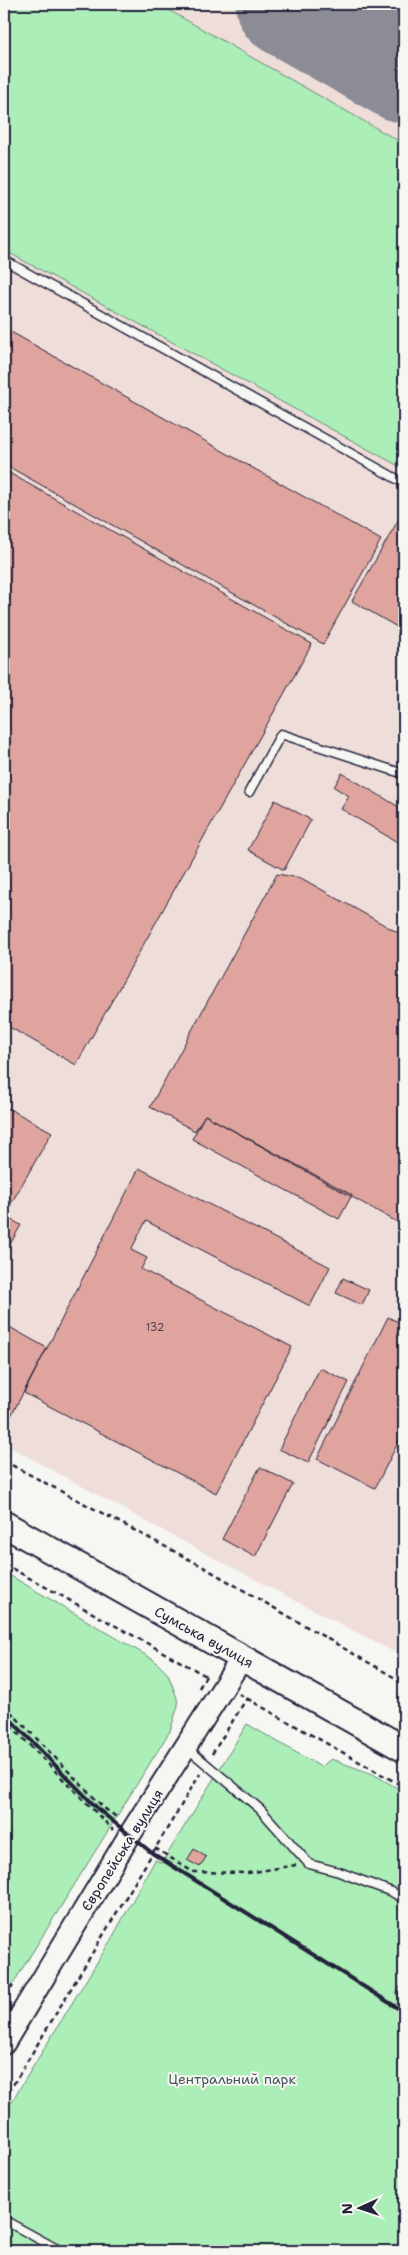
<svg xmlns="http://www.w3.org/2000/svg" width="408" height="2255" font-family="'Shantell Sans',sans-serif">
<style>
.built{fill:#efddd9}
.green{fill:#aceeb7;stroke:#678879}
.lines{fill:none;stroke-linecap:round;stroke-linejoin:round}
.runway{stroke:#8c8c96;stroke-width:105}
.building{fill:#dfa49e;stroke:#22223b}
.service-casing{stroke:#22223b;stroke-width:11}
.secondary-casing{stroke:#22223b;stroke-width:25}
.primary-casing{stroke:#22223b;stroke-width:29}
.path{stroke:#22223b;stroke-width:2.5;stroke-dasharray:5 4;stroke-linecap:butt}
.service{stroke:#f6f6f2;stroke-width:8}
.secondary{stroke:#f6f6f2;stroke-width:21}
.primary{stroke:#f6f6f2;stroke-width:25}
.rail{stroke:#22223b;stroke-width:4}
.labels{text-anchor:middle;stroke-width:4;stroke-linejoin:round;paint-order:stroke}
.number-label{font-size:11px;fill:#514254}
.street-label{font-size:14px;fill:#22223b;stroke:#f6f6f2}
.park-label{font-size:14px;fill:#44555a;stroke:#f6f6f2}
</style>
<rect width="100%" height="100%" fill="#f6f6f2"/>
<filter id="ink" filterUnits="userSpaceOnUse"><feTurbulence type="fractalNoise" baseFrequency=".02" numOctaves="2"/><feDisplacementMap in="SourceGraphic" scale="10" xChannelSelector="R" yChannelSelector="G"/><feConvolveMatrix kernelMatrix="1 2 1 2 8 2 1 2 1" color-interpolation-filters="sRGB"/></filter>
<g filter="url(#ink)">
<!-- built -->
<path class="built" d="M4,4H404V1657L208,1555L4,1444Z"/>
<!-- green -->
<path class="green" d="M4,4H158L404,144V469L4,250Z
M4,1572L154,1660L168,1674L177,1698L178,1706L170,1731L4,1998Z
M247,1724L321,1767L331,1759L373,1774L404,1792V2251H4V2114L112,1938L155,1860L162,1863Z"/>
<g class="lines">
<!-- runway -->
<path class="runway" d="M288,4L404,70"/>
</g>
<!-- building -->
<path class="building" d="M4,328L381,540L323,644L4,464Z
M4,470L312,644L76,1065L4,1024Z
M399,519L404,522V631L352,601Z
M342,773L404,810V846L341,809L349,796L334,787Z
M275,800L311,820L284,870L248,850Z
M277,874L301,878L404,936V1226L205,1115L195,1131L150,1107Z
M4,1106L52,1132L4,1216L21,1225L4,1255Z
M205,1115L352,1195L339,1219L192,1139Z
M139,1168L330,1267L310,1306L146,1221L131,1250L147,1258L141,1269L292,1347L216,1493L24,1393Z
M343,1278L369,1290L362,1305L336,1293Z
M388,1317L404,1325V1431L375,1488L317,1459Z
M4,1324L47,1348L4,1429Z
M320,1368L349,1382L308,1463L279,1449Z
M260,1467L293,1484L255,1557L222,1539Z
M194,1849L206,1857L200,1867L187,1860Z
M402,1984L404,1986V1999L396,1994Z"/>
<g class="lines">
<!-- service casing -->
<g class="service-casing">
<path id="service" d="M4,260L404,483
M249,792L281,734L404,774
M187,1748L260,1809L309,1864L339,1872L392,1892L404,1899
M4,2220L61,2251"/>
</g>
<!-- secondary casing -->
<g class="secondary-casing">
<path id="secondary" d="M4,2043L129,1836L242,1658"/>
</g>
<!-- primary casing -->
<g class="primary-casing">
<path id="primary" d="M4,1524L404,1749"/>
</g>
<!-- path -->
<path class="path" d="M4,1461L198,1564L404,1683
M4,1564L208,1677
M199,1688L206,1676
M239,1694L404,1787
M4,1705L104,1808L118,1818
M4,1719L113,1830
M212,1754L247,1698
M155,1848L193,1872L248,1873L296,1865
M4,1977L15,1990
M4,2100L200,1774"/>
<!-- service -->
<use href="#service" class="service"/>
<!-- secondary -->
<use href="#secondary" class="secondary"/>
<!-- primary -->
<use href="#primary" class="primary"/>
<!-- rail -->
<path class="rail" d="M4,1713L99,1810L152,1853L404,2012"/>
</g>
</g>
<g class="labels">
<!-- number labels -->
<g class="number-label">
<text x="155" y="1331">132</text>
</g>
<!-- street labels -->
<g class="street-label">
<text transform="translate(204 1637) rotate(29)" y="5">Сумська вулиця</text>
<text transform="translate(122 1850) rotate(-58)" y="5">Європейська вулиця</text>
</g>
<!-- park labels -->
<g class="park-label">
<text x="232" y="2084">Центральний парк</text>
</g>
</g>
<!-- margin -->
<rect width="408" height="2255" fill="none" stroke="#f6f6f2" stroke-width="20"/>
<rect x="10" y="10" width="388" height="2235" fill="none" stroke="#22223b" stroke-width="2" filter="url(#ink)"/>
<!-- north arrow -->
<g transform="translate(360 2208) rotate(267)" stroke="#f6f6f2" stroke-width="4" paint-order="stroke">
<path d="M0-4L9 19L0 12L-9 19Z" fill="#22223b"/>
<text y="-8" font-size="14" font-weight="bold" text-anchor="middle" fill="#22223b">N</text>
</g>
</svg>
